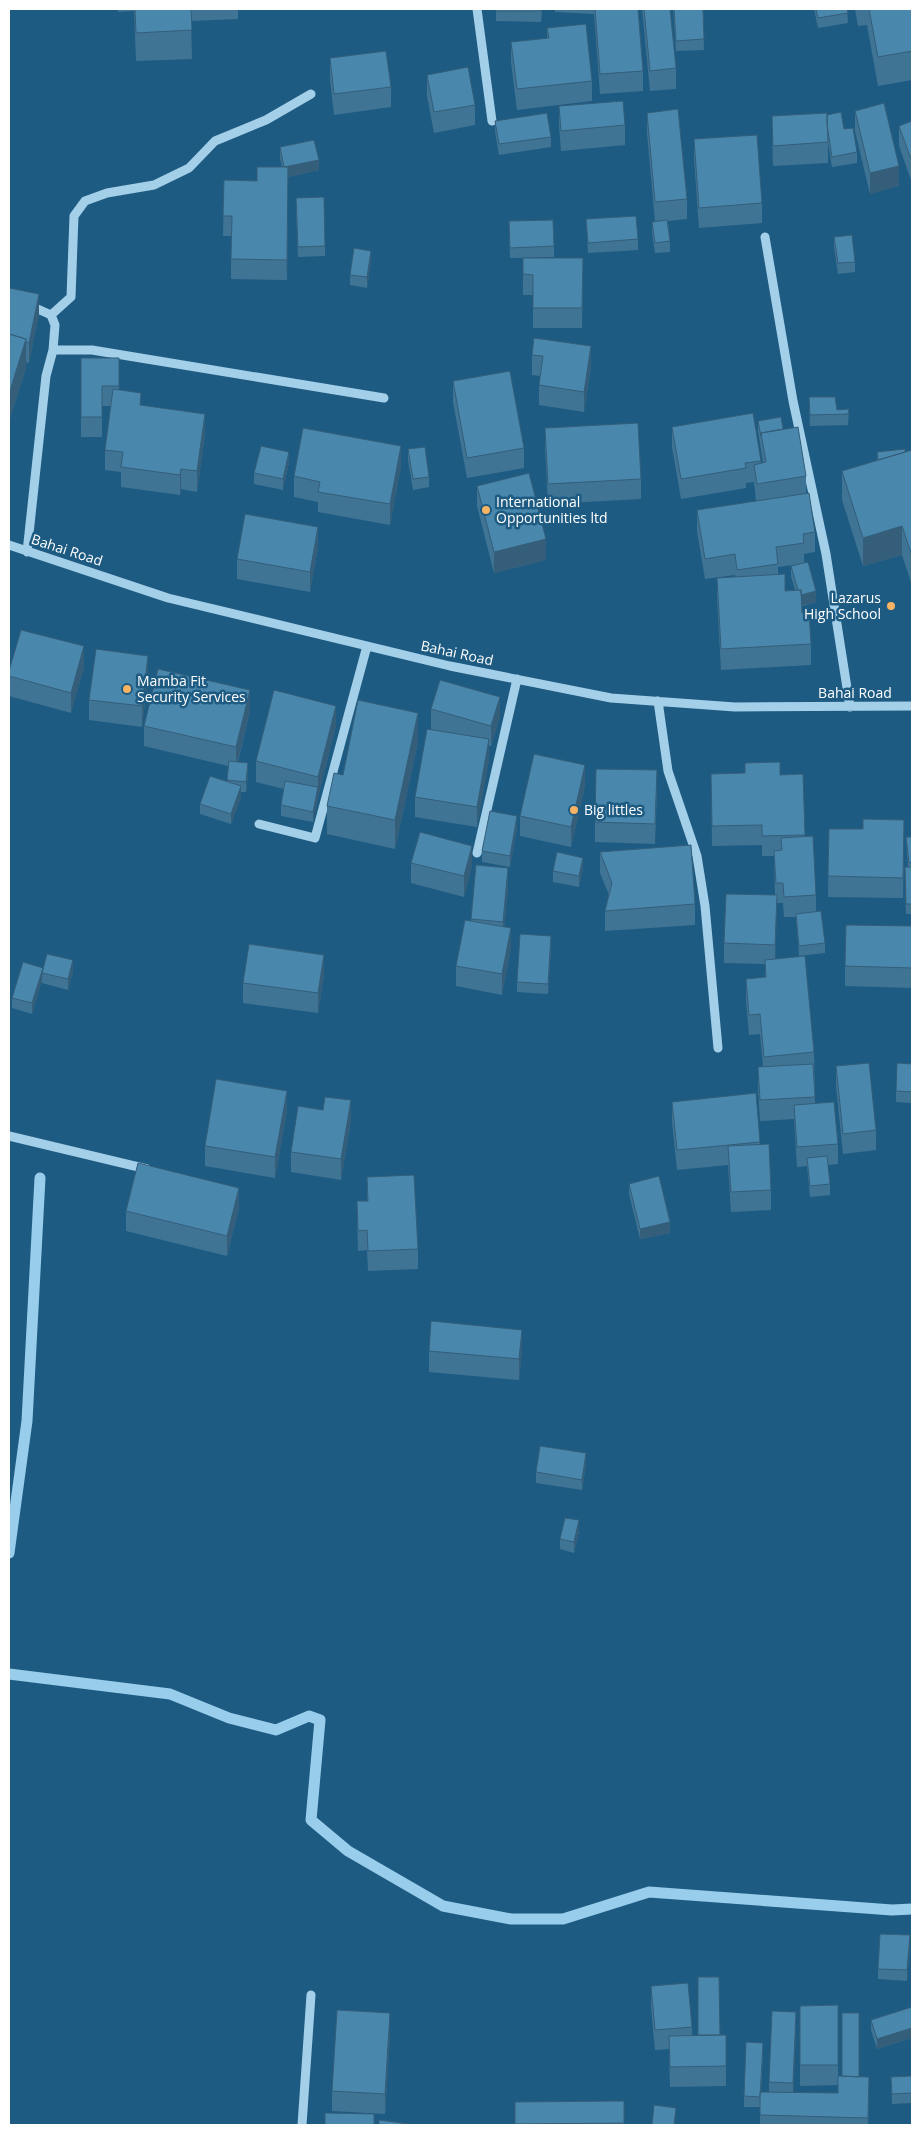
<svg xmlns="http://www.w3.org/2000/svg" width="921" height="2134" font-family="'Open Sans',sans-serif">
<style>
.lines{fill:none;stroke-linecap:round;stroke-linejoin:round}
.stream{stroke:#98cdeb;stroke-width:11}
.minor{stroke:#a4cfe9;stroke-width:9}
.wall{fill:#407495;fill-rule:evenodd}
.shaded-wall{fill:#345e79}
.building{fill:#4a87ad;stroke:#345e79}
.poi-dot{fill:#f8b363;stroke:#1e5b82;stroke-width:2}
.labels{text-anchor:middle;stroke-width:5;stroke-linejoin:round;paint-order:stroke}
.poi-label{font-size:14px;fill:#fff;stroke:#1e5b82;text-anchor:start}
.street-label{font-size:14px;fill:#fff;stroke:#1e5b82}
</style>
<rect width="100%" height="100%" fill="#1e5b82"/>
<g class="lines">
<!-- stream -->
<path class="stream" d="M9,1553L27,1421L40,1178
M9,1674L170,1694L229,1718L276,1730L309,1716L320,1720L311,1820L348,1851L443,1906L511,1919H563L649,1892L892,1910L912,1909"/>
<!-- minor -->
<path class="minor" d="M477,9L492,121
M765,237L793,401L826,554L850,707
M9,296L51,315L55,325L53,350
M51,315L71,297L74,216L85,201L107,193L154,185L189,168L215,141L266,120L311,94
M9,545L168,598L450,666L611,698L735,707L912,706
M27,552L46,376L53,350H92L384,398
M658,701L668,771L697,856L705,906L718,1048
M259,824L315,838L367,646
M477,853L517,679
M9,1136L147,1169
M302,2125L311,1995"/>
</g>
<!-- wall -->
<path class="wall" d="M118,9H238V19L191,21L192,59L136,61L134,11L118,12Z
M496,9H542L541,22L496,21Z
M555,9H638L643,71V91L600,94L594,14L555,12Z
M642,9H670L676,68V89L650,91Z
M673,9H703L704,50L676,51Z
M814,9H847L848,23L818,28Z
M855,9H912V80L878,86L867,25L858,26Z
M547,28L592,81V101L517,110L511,62V42L547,38Z
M330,58L391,87V107L334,115L330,79Z
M427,75L475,105V125L434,133L427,96Z
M559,106L625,125V145L561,151L559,126Z
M855,111L899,186L870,194L855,131Z
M647,113L687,199V219L668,221L670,241V252L655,253L652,233V222H655L647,133Z
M827,115L844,129L857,152V163L832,167L828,142V163L773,166L772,136V116Z
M495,121L551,137V147L499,155L495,131Z
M912,121V183L899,146V126Z
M694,139L762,203V223L699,228L694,159Z
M280,147L319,170L288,177L287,280L231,279V236H223L224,180L257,181L282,167L280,158Z
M296,209L325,246V256L298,257Z
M586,219L638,239V250L588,253Z
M509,232L554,246V257L510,258Z
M834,237L855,262V272L838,274L834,247Z
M523,258H583L582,328H533V295H523Z
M371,261L367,288L350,285V275Z
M9,288L39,314L29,363L26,362V368L9,422Z
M534,338L591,367L584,412L539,405V385L540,376L532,375V355Z
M81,358H119V390L141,405L205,434L197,492L181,489L180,495L121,487V472L105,470V450L111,406H102V437H81Z
M453,381L524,448V468L467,478L453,402Z
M809,397L837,410L849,409L848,425L810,426Z
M758,421L783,429L806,476V493L815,532V552L804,554V563L816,602L802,606V613L811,644V665L721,670L717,598V578L735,577V575L705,579L697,531V510L756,501L754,482L746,483V488L681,499L672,447V427L761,461V463H763L758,431ZM801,564L791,566V576L795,590L785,591L778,574V567Z
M545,428L641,479V499L548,504L545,448Z
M408,449L429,477V487L413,490L408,460Z
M912,450V585L902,555L863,566L842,500V471L877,461V452H905Z
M289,462L283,490L254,484V473Z
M401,466L390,525L318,512V502L294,497V476Z
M477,486L546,560L494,573L477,506Z
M318,547L310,592L237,579V559Z
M84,667L71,713L9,696V671Z
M148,676L142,727L89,720V700Z
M431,709L500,717L491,746H489V759L477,827L415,817V797L439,731L431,729Z
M250,711L238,762L248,774L246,792H241V797L231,824L200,814V804L227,781L228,766L144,746V726Z
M336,726L318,797L313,822L281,816V805L284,789L256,782V761Z
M418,742L395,849L327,834V806L343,775Z
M711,774L780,775L803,774L805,837L816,895V912L825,943V953L799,956L796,917H784L783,903H777L775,959L814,1052L815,1103L838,1144V1164L828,1165L830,1184V1195L810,1197L807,1166L797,1167L794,1119L760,1121L758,1088V1067H763L760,1034L749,1035L746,1000V979L765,978V964L724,963V943L775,895L774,856H762V845L712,846Z
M585,786L571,847L520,836V816Z
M657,790L655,844L595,842V822Z
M517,827L510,867L482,862V851Z
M829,829L904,840L903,898L828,897Z
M906,837H912V914H906L905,877L908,867Z
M600,852L695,904V925L605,931V911L609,895L600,873Z
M411,863L472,866L464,897L411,883Z
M476,865L508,888L504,927L511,948L502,995L456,986V966L471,921Z
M583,868L579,887L553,882V871Z
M912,926V988L845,986V966Z
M551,947L548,994L517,992V982Z
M43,971H73L68,990L42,983V980L32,1014L12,1008V998Z
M324,975L318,1013L243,1003V983Z
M912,1064V1103L896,1102V1091Z
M836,1066L876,1130V1150L843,1154L836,1086Z
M672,1102L760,1142V1145L771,1190V1210L731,1212L728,1165L677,1170L672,1122Z
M323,1110L351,1120L341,1180L291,1172V1152Z
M287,1111L275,1178L205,1166V1146Z
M367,1177L418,1249V1269L368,1271L367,1250L358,1251L357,1221V1201H367Z
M629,1184L670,1233L640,1239L629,1194Z
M239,1208L227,1256L126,1231V1211Z
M522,1350L519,1380L429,1372V1351Z
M586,1464L582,1490L536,1483V1472Z
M579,1531L574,1553L560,1549V1539Z
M910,1945L907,1981L878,1979V1969Z
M651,1986L692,2027V2036L726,2035V2086L670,2087L669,2049L655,2050L651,2007Z
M838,2005V2076L859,2077L869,2097L868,2125H760V2107H744V2096L763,2053L761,2092H769V2082L796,2032L793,2093H838V2085L800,2086V2006Z
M912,2007V2038L877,2049L871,2030V2020Z
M390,2034L385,2114L332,2111V2091Z
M912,2076V2103L892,2104L891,2077Z
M624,2101V2125H515V2102Z"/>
<!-- shaded-wall -->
<path class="shaded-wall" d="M319,160V170L288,177L287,280L284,167Z
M899,166V186L870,194V173Z
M371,251V261L367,288V277Z
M39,294V314L29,363V343Z
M26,339V368L9,422V394Z
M591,346V367L584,412V392Z
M205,414V434L197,492V471Z
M401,446V466L390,525V504Z
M289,452V462L283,490V479Z
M181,469V489L180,495V475Z
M902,526V555L863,566V538Z
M318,527V547L310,592V572Z
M546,539V560L494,573V552Z
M816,591V602L799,606V596Z
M84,646V667L71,713V693Z
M148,656V676L142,727V706Z
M250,690V711L236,768V747Z
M500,697V717L491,746V726Z
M336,706V726L318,797V777Z
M418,713V742L395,849V820Z
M489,739V759L477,827V807Z
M248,763V774L246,792V782Z
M585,765V786L571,847V827Z
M241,786V797L231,824V814Z
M318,787V798L313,822V812Z
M517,816V827L510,867V856Z
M472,846V866L464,897V876Z
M583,858V868L579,887V876Z
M508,868V888L503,942V922Z
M777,895V916L775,965V945Z
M511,928V948L502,995V974Z
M10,930V940L9,945V935Z
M551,936V947L548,994V984Z
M324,955V975L318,1013V993Z
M73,960V971L68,990V979Z
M43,968L42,980L32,1014V1003Z
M287,1091V1111L275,1178V1157Z
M351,1100V1120L341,1180V1159Z
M239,1188V1208L227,1256V1236Z
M670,1222V1233L640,1239V1229Z
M522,1330V1350L519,1380V1359Z
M586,1453V1464L582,1490V1480Z
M579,1520V1531L574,1553V1542Z
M910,1935V1945L907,1981V1970Z
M796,2012V2032L793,2104V2083Z
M390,2013V2034L385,2114V2094Z
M912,2028V2038L877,2049V2039Z
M676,2108L675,2125H674Z"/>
<!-- building -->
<path class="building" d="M135,9H191L192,30L136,33Z
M496,9H541V11H496Z
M595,9H638L643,71L600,74Z
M644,9H670L676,68L650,71Z
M674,9H703L704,39L676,41Z
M816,9H847L848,13L818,18Z
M869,9H912V51L878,57Z
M586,24L592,81L517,89L511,42L549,38L547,28Z
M386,51L391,87L334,94L330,58Z
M468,67L475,105L434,112L427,75Z
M623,101L625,125L561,131L559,106Z
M884,103L899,166L870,173L855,111Z
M678,109L687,199L655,202L647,113Z
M841,112L844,129L853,128L857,152L832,157L827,125V115Z
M547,113L551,137L499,144L495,121Z
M827,113L828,142L773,146L772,116Z
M912,121V162L899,126Z
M757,135L762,203L699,208L694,139Z
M314,140L319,160L284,167L280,147Z
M257,167H288L287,260L231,259L232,216H223L224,180L257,181Z
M324,197L325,246L298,247L296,198Z
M636,216L638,239L588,243L586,219Z
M553,220L554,246L510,248L509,221Z
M667,220L670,241L655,243L652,222Z
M852,235L855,262L838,263L834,237Z
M354,248L371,251L367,277L350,275Z
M523,258H583L582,308H533V275L523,274Z
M9,288L39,294L29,343L26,342V339L9,334Z
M9,334L26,339L9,394Z
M534,338L591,346L584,392L539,385L543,356L532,355Z
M81,358H119V386H102V417H81Z
M510,371L524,448L467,458L453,381Z
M113,389L141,393L140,405L205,414L197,471L181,469L180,475L121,467L123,452L105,450Z
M809,397H835L837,410L849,409L848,414L810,415Z
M753,413L761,461L745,463L746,468L681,479L672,427Z
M781,417L783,429L761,433V436L758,421Z
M638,423L641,479L548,484L545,428Z
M798,427L806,476L757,484L754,465L766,462L761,433Z
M303,428L401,446L390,504L318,492L320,482L294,476Z
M261,446L289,452L283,479L254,473Z
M425,447L429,477L413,479L408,449Z
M905,449V452L878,460L877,452Z
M912,450V556L902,526L863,538L842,471Z
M529,473L546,539L494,552L477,486Z
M809,493L815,532L803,534L804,543L776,547L778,564L737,570L735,554L705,559L697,510Z
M245,514L318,527L310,572L237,559Z
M808,562L816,591L801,595V590H798L791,566Z
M785,574V591L801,590L802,613L809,612L811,644L721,649L717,578Z
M21,630L84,646L71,693L9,676V671Z
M96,649L148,656L142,706L89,700Z
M158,669L250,690L236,747L144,726Z
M440,680L500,697L491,726L431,709Z
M274,690L336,706L318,777L256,761Z
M358,700L418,713L395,820L327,806L334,773L343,775Z
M427,729L489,739L477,807L415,797Z
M534,754L585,765L571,827L520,816Z
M229,761L248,763L246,782L227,780Z
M780,762V775L803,774L805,835L762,836V825L712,826L711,774L745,773V763Z
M596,769L657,770L655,824L595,822Z
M210,776L241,786L231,814L200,804Z
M285,781L318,787L313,812L281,805Z
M490,811L517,816L510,856L482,851Z
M863,819L904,820L903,878L828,876L829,829H863Z
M420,832L472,846L464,876L411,863Z
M813,836L816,895L784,897L783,883H776L774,851L782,850L781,838Z
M906,837H912V862L909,863Z
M691,845L695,904L605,911L612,883L600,852Z
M557,852L583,858L579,876L553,871Z
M476,865L508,868L503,922L471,919Z
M905,867H912V904H906Z
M726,894L777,895L775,945L724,943Z
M821,911L825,943L799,946L796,914Z
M465,920L511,928L502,974L456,966Z
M846,925L912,926V968L845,966Z
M520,934L551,936L548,984L517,982Z
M249,944L324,955L318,993L243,983Z
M47,954L73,960L68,979L42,973Z
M805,956L814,1052L764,1057L760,1014L749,1015L746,979L766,977L765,960Z
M23,962L43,968L32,1003L12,998Z
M869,1063L876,1130L843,1134L836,1066Z
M897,1063L912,1064V1092L896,1091Z
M813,1064L815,1097L760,1100L758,1067Z
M216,1079L287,1091L275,1157L205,1146Z
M756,1093L760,1142L677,1150L672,1102Z
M325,1097L351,1100L341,1159L291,1152L298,1106L323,1110Z
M834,1102L838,1144L797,1147L794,1105Z
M769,1144L771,1190L731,1192L728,1146Z
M827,1156L830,1184L810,1186L807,1158Z
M138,1163L239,1188L227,1236L126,1211Z
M414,1175L418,1249L368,1251L367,1230L358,1231L357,1201H368L367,1177Z
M659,1176L670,1222L640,1229L629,1184Z
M431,1321L522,1330L519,1359L429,1351Z
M540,1446L586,1453L582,1480L536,1472Z
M565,1518L579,1520L574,1542L560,1539Z
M880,1934L910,1935L907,1970L878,1969Z
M698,1977H719L720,2035H698Z
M688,1983L692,2027L655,2030L651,1986Z
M838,2005V2065H800V2006Z
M912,2007V2028L877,2039L871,2020Z
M337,2010L390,2013L385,2094L332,2091Z
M772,2011L796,2012L793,2083L769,2082Z
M842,2013H859V2077L842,2076Z
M726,2035V2066L670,2067L669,2036Z
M746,2042L763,2043L760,2097L744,2096Z
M838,2076L869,2077L868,2118L760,2115V2092L838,2093Z
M912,2076V2093L892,2094L891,2077Z
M624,2101V2123L515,2124V2102Z
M654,2105L676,2108L674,2125H652Z
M325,2113L374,2114V2125H325Z
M379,2120L416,2125H379Z"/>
<!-- markers -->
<g class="poi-dot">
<circle cx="486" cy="510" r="5"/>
<circle cx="891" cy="606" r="5"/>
<circle cx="127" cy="689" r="5"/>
<circle cx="574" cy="810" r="5"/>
</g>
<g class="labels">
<!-- poi labels -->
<g class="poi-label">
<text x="496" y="507">International<tspan x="496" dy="16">Opportunities ltd</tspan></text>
<text x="881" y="603" text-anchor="end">Lazarus<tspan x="881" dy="16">High School</tspan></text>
<text x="137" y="686">Mamba Fit<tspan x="137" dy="16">Security Services</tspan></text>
<text x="584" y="815">Big littles</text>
</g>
<!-- street labels -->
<g class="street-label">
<text transform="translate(67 550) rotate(18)" y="5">Bahai Road</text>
<text transform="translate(457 653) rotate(12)" y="5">Bahai Road</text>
<text x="855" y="698">Bahai Road</text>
</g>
</g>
<!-- border -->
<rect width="921" height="2134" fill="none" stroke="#ffffff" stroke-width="20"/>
</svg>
